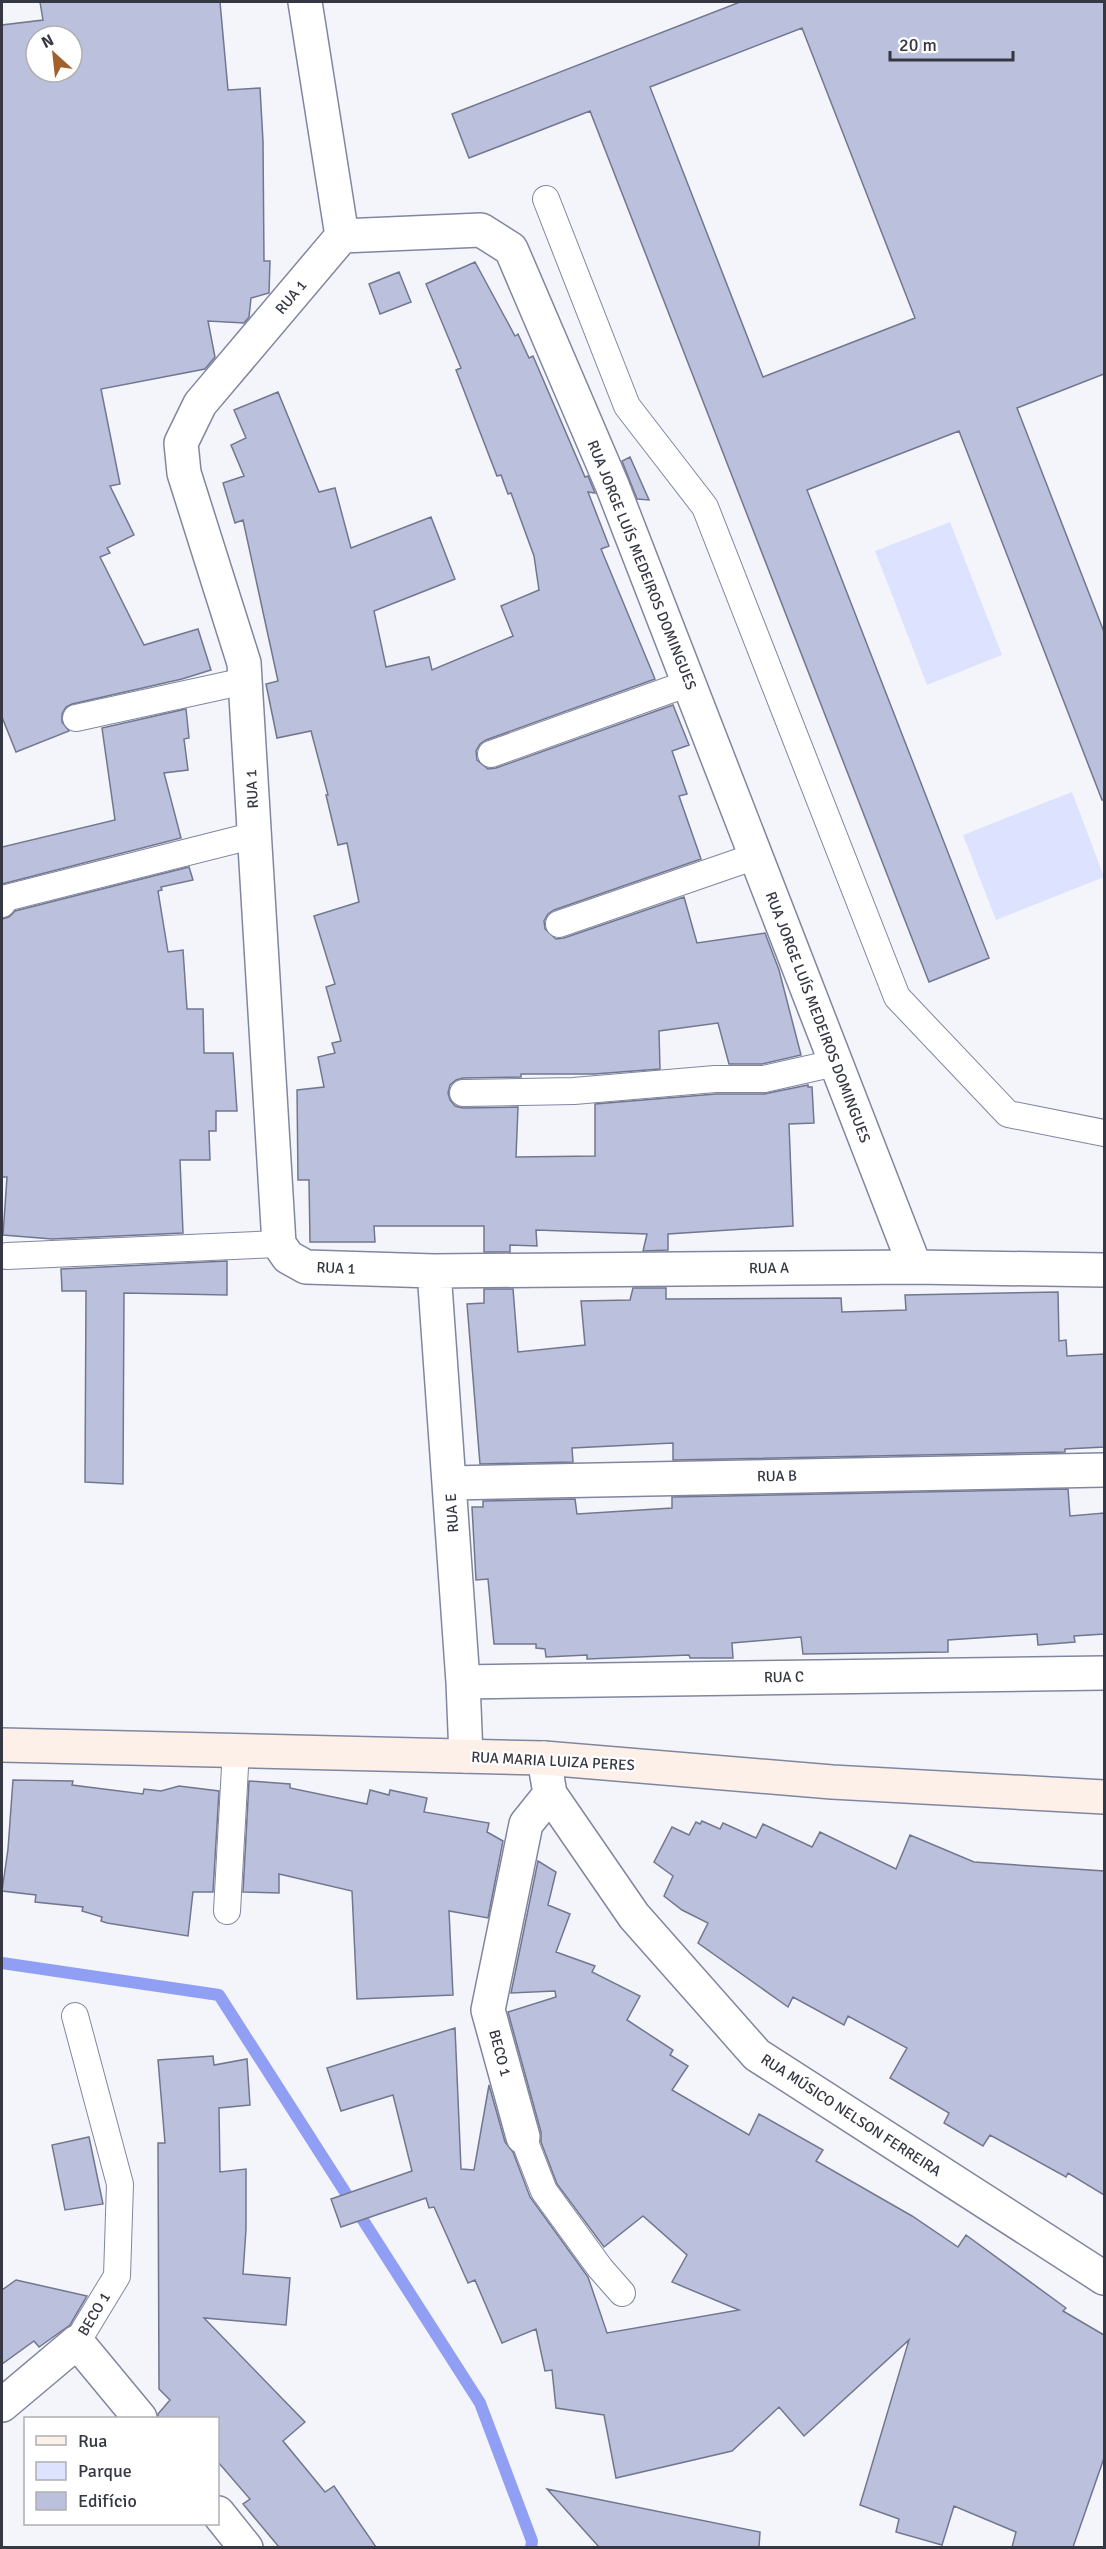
<svg xmlns="http://www.w3.org/2000/svg" width="1106" height="2549" font-family="Signika,sans-serif">
<style>
.green{fill:#dde2fe}
.lines{fill:none;stroke-linecap:round;stroke-linejoin:round}
.stream{stroke:#909ef4;stroke-width:12}
.building{fill:#bbc0dc;stroke:#727790;stroke-width:1.5;fill-rule:evenodd}
.lane-casing{stroke:#8186a0;stroke-width:28}
.street-casing{stroke:#8186a0;stroke-width:36}
.secondary-casing{stroke:#8186a0;stroke-width:36}
.lane{stroke:#fff;stroke-width:26}
.street{stroke:#fff;stroke-width:33}
.secondary{stroke:#fcf0e8;stroke-width:33}
.labels{text-anchor:middle;stroke-width:4.5;stroke-linejoin:round;paint-order:stroke}
.street-label{font-size:15px;fill:#353742;stroke:#fff}
</style>
<rect width="100%" height="100%" fill="#f4f5fb"/>
<!-- green -->
<path class="green" d="M950,522L1002,655L927,685L875,551Z
M1072,792L1104,877L996,920L963,835Z"/>
<g class="lines">
<!-- stream -->
<path class="stream" d="M2,1963L219,1995L480,2403L532,2541L531,2548"/>
</g>
<!-- building -->
<path class="building" d="M40,2H220L228,90L260,88L263,141L264,261H270L269,293L251,298L249,317L244,323L208,321L215,357L205,369L101,389L120,484L110,486L134,535L107,548L110,553L100,557L144,645L198,629L211,670L182,679L72,704L66,707L62,714V722L69,731L16,752L2,717V25L43,20ZM36,36H72V72H36Z
M740,2H1104V374L1017,408L1104,632V800H1102L959,431L807,490L989,958L929,982L590,111L469,158L452,114ZM802,28L915,318L763,377L650,87Z
M475,262L515,336L518,334L529,358L533,356L585,477L588,476L595,493L588,492L609,546L601,549L655,679L486,740L480,744L476,751L477,760L488,769L496,768L673,705L689,745L672,751L687,794L679,796L701,859L554,910L548,914L544,921L545,929L556,939L564,938L684,897L697,943L765,933L779,970L801,1055L762,1064H729L718,1023L659,1031L660,1069L594,1074H521V1077L463,1078L456,1080L450,1085L448,1093L450,1100L455,1106L463,1108L518,1107L516,1157L595,1156V1104L716,1094H764L808,1085V1087H812L814,1123L789,1124L793,1226L668,1234V1250L643,1251L647,1234L536,1230L537,1246L510,1245V1252H484V1226H374L375,1242H310L309,1180H298L297,1090L324,1087L318,1057L335,1053L332,1043L341,1041L326,987L335,984L314,916L359,902L347,843L338,845L326,795H328L311,731L277,738L266,684L278,681L243,520L235,523L223,483L244,476L231,445L246,438L234,410L278,392L319,492L335,488L351,548L431,517L455,579L374,611L386,667L429,657L432,670L513,636L501,606L539,590L534,556L511,493L508,494L501,475L497,476L456,370L461,368L426,284Z
M399,272L411,302L380,314L369,284Z
M630,457L649,500L637,499L622,461Z
M186,709L189,738L184,739L188,770L164,773L181,838L2,884V847L115,820L102,728Z
M189,867L193,880L161,887L162,890L158,891L168,952L183,950L187,1009H203L204,1053H233L237,1111H216V1131H209L210,1160H180L183,1233L52,1239L3,1235L7,1177H2V919L9,917L15,911Z
M227,1261V1295L124,1293L123,1484L85,1482L86,1291H62L61,1269Z
M633,1288H666V1299L841,1298L842,1312L906,1310L905,1295L1058,1292L1059,1341L1066,1340L1067,1356L1104,1354V1447L1065,1449V1452L673,1460V1443L572,1448L573,1462L480,1464L467,1304L484,1303V1289H513L518,1352L585,1345L581,1301L630,1300Z
M1068,1489L1070,1516L1104,1513V1634L1074,1636L1075,1642L1038,1645L1037,1634L948,1640V1652L803,1654L801,1637L732,1643L733,1658H690L689,1655L587,1659V1655L546,1657L545,1649L536,1648V1644H494L488,1579L476,1580L472,1507H483V1501L575,1499L577,1514L672,1508V1497Z
M13,1780L73,1781L72,1785L143,1794L144,1789L161,1791L179,1786L219,1791L213,1892H193L188,1936L107,1923L101,1921L102,1917L82,1911L83,1907L35,1902L36,1895L2,1891L8,1849Z
M249,1781L290,1784V1788L367,1804L370,1790L389,1795L390,1790L427,1798L424,1812L489,1823L487,1832L503,1841L488,1918L449,1911L453,1995L357,1999L352,1891L279,1874V1893L243,1892Z
M702,1821L720,1829L723,1823L756,1838L763,1824L812,1847L820,1832L896,1869L910,1835L974,1862L1104,1871V2195L1068,2173L1066,2177L990,2135L983,2146L944,2123L949,2113L890,2078L907,2048L848,2016L844,2025L793,1997L788,2007L698,1943L708,1923L682,1910L664,1896L673,1876L654,1862L672,1827L689,1835L696,1822L700,1824Z
M538,1861L556,1872L548,1905L570,1914L556,1952L595,1966L592,1972L640,1996L627,2020L673,2050L670,2055L688,2066L672,2090L749,2135L759,2114L823,2150L816,2161L912,2216L958,2247L966,2235L1066,2308L1063,2311L1104,2335V2458L1073,2547H1012L1016,2532L954,2506L942,2545L896,2532L899,2519L860,2505L909,2340L804,2436L779,2407L732,2451L616,2478L604,2415L556,2408L552,2370L545,2371L536,2329L502,2343L475,2280L468,2283L434,2207L429,2208L426,2198L341,2227L331,2199L412,2171L393,2095L341,2111L327,2068L455,2028L461,2169L474,2170L489,2085L505,2142L513,2152L530,2197L588,2277L607,2333L739,2310L672,2282L687,2255L643,2216L604,2247L557,2184L541,2142V2132L508,2012L556,1997L555,1991L511,1993Z
M213,2056L214,2065L247,2059L250,2105L219,2108L220,2172L246,2169V2229L243,2274L290,2278L286,2325L204,2318L305,2422L283,2441L325,2492L334,2486L376,2547H279L243,2504L250,2499L218,2462V2418H158V2414L170,2400L159,2389L158,2143H165L158,2060Z
M89,2137L103,2204L65,2210L52,2145Z
M16,2280L87,2296L70,2325L39,2347L34,2341L2,2364V2290Z
M547,2489L760,2532L759,2547H599Z"/>
<g class="lines">
<!-- lane casing -->
<g class="lane-casing">
<path id="lane" d="M546,199L627,406L705,507L897,997L1008,1114L1104,1133
M76,718L245,681
M491,754L689,683
M2,904L6,898L255,835
M559,924L756,856
M463,1093L574,1091L715,1079H764L835,1063
M7,1256L279,1244
M227,1911L236,1749
M75,2016L120,2184L117,2276L77,2342
M523,2137L544,2191L600,2268L622,2293"/>
</g>
<!-- street casing -->
<g class="street-casing">
<path id="street" d="M305,2L342,236L481,230L511,249L612,485L915,1267
M342,236L200,404L181,443L184,473L244,663L279,1244L288,1257L306,1267L434,1271L915,1267L1104,1270
M434,1271L463,1682L466,1756
M450,1483L1104,1470
M463,1682L1104,1673
M544,1758L550,1794L634,1916L757,2055L1104,2278
M523,2137L488,2010L526,1824L550,1794
M2,2405L77,2342L140,2418
M218,2513L246,2548"/>
</g>
<!-- secondary casing -->
<g class="secondary-casing">
<path id="secondary" d="M2,1745L544,1758L832,1782L1104,1797"/>
</g>
<!-- lane -->
<use href="#lane" class="lane"/>
<!-- street -->
<use href="#street" class="street"/>
<!-- secondary -->
<use href="#secondary" class="secondary"/>
</g>
<g class="labels">
<!-- street labels -->
<g class="street-label">
<text transform="translate(291 297) rotate(-50)" y="5">RUA 1</text>
<text transform="translate(642 565) rotate(68)" y="5">RUA JORGE LUÍS MEDEIROS DOMINGUES</text>
<text transform="translate(252 789) rotate(-93)" y="5">RUA 1</text>
<text transform="translate(818 1017) rotate(69)" y="5">RUA JORGE LUÍS MEDEIROS DOMINGUES</text>
<text transform="translate(336 1268) rotate(2)" y="5">RUA 1</text>
<text transform="translate(769 1268) rotate(-1)" y="5">RUA A</text>
<text transform="translate(777 1476) rotate(-1)" y="5">RUA B</text>
<text transform="translate(452 1513) rotate(-94)" y="5">RUA E</text>
<text transform="translate(784 1677) rotate(-1)" y="5">RUA C</text>
<text transform="translate(553 1761) rotate(3)" y="5">RUA MARIA LUIZA PERES</text>
<text transform="translate(500 2053) rotate(75)" y="5">BECO 1</text>
<text transform="translate(851 2115) rotate(33)" y="5">RUA MÚSICO NELSON FERREIRA</text>
<text transform="translate(94 2314) rotate(-59)" y="5">BECO 1</text>
</g>
</g>
<!-- border -->
<rect width="1106" height="2549" fill="none" stroke="#353742" stroke-width="6"/>
<!-- legend -->
<rect x="24" y="2417" width="195" height="108" fill="#ffffff" stroke="#aeafb3" stroke-width="1.5"/>
<rect x="36" y="2436" width="30" height="9" fill="#fcf0e8" stroke="#aeafb3" stroke-width="1.5"/>
<text x="78" y="2447" font-size="18" fill="#353742">Rua</text>
<rect x="36" y="2462" width="30" height="18" fill="#dde2fe" stroke="#aeafb3" stroke-width="1.5"/>
<text x="78" y="2477" font-size="18" fill="#353742">Parque</text>
<rect x="36" y="2492" width="30" height="18" fill="#bbc0dc" stroke="#aeafb3" stroke-width="1.5"/>
<text x="78" y="2507" font-size="18" fill="#353742">Edifício</text>
<!-- north arrow -->
<g transform="translate(54 54) rotate(333)"><circle r="28" fill="#ffffff" stroke="#aeafb3" stroke-width="1.5"/>
<path d="M0-4.5L10 22L0 15L-10 22Z" fill="#a2602d"/>
<text y="-9" font-size="16" font-weight="bold" text-anchor="middle" fill="#353742">N</text>
</g>
<!-- scale -->
<path d="M890 51v9h123v-9" fill="none" stroke="#353742" stroke-width="3"/>
<text x="899" y="51" font-size="18" fill="#353742" stroke="#ffffff" stroke-width="4.5" paint-order="stroke">20 m</text>
</svg>
